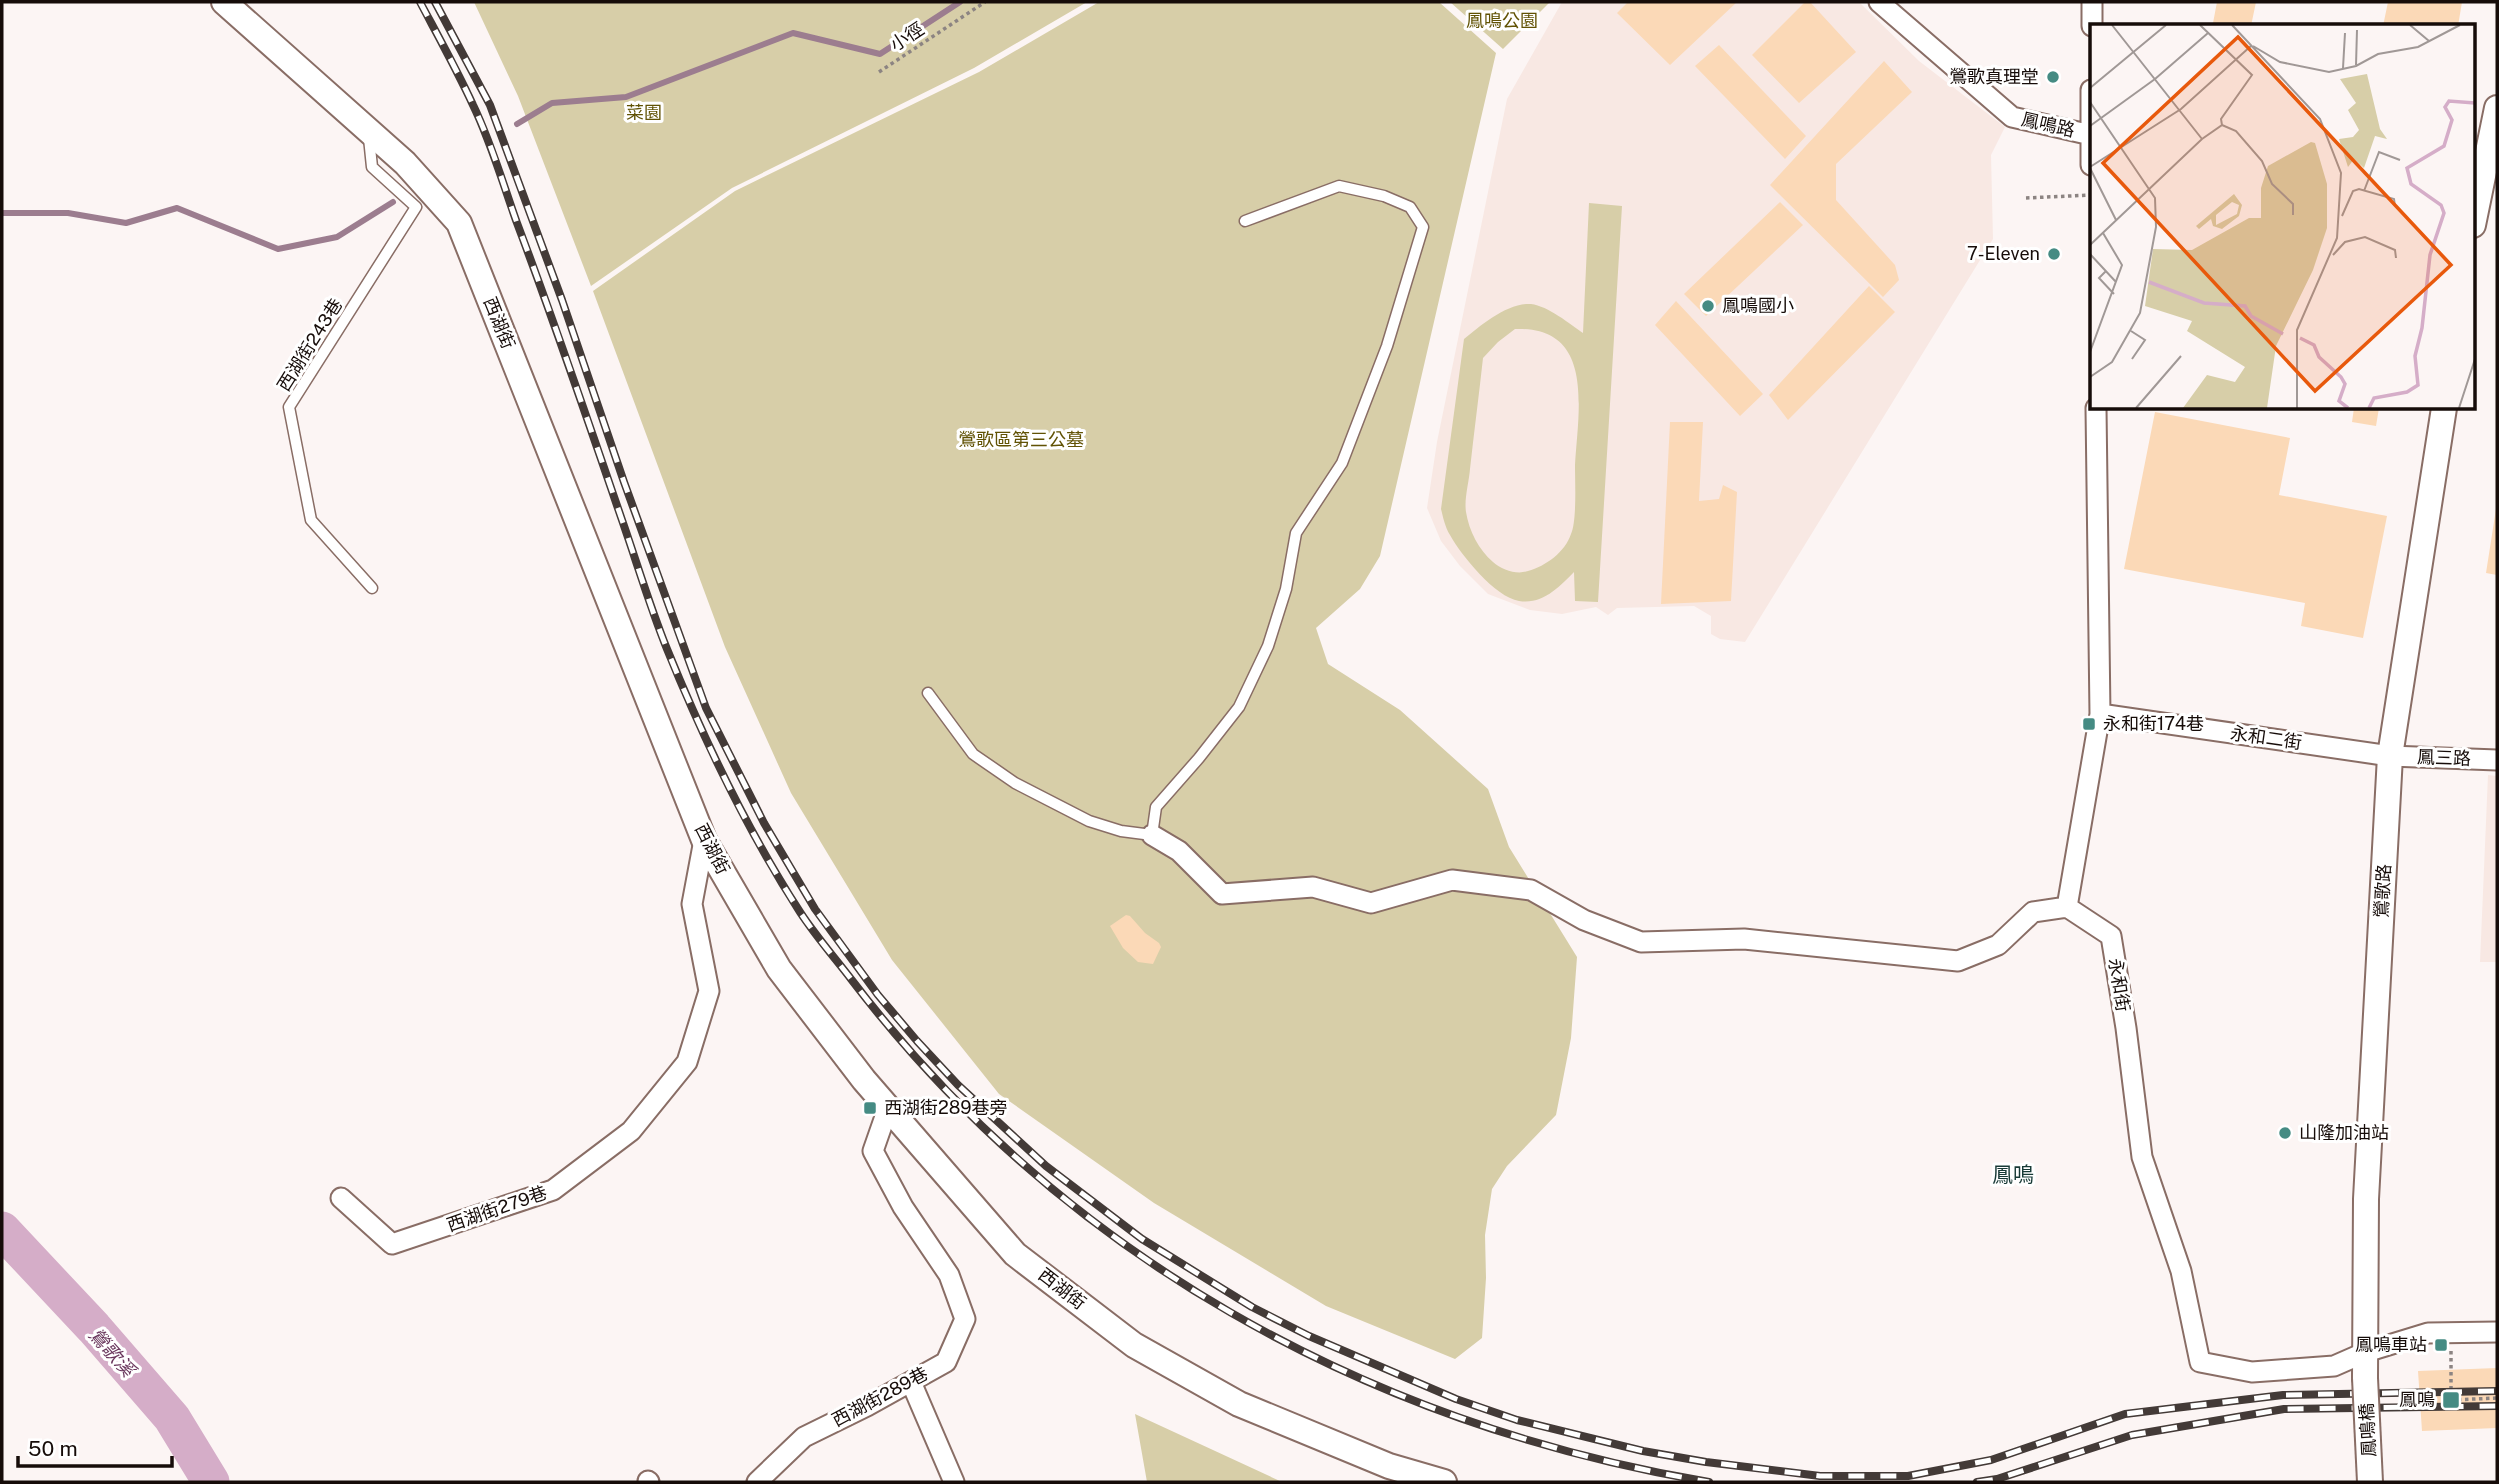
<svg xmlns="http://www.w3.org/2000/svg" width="2499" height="1484" font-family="'Public Sans','Noto Sans TC',sans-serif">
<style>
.built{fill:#f8e8e3}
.green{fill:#d7cea8;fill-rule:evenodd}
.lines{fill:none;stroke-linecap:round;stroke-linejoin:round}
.stream{stroke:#9c7d8f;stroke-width:6}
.river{stroke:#d5adc8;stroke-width:37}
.building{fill:#fbd9b7}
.service-casing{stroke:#896d65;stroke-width:13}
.minor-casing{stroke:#896d65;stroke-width:23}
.tertiary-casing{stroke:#896d65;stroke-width:28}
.path{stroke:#8c8482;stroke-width:3.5;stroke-dasharray:3.5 3.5;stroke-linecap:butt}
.service{stroke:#fff;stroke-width:10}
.minor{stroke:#fff;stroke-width:19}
.tertiary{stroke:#fff;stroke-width:24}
.rail-casing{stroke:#433a37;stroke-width:8}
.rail{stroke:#fff;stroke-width:5;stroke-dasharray:16;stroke-linecap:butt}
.tertiary-bridge-casing{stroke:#896d65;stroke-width:28;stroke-linecap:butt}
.tertiary-bridge{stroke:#fff;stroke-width:24}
.poi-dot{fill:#458b83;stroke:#fff;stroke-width:2.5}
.labels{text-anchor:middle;stroke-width:6;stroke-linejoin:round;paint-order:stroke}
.park-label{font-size:18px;fill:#615204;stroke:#fff}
.street-label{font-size:18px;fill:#160c09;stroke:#fff}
.poi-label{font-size:18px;fill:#160c09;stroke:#fff;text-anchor:end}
.water-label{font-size:19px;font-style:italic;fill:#6a375d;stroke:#fff}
.quarter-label{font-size:21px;fill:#183a36;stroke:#fff}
.inset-river{fill:none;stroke:#d5adc8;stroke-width:3.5}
.inset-road{fill:none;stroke:#a09896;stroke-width:2}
.view{fill:#e8590c;fill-opacity:0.15;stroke:#e8590c;stroke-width:3.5}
.inset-edge{fill:none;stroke:#160c09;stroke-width:3.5}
</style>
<rect width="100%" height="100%" fill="#fcf5f4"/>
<!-- built -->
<path class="built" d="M1562,2H1859L1919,61L2005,127L1991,155L1993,239L1745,642L1720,639L1711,634V616L1694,606L1617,608L1608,615L1596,607L1562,614L1530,610L1488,594L1460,566L1441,541L1427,508L1437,442L1507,99Z
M2488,775L2497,776V962H2480Z"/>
<!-- green -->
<path class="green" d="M474,2H1087L974,68L732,188L591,286L518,96Z
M1099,2H1439L1496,53L1380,556L1360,589L1316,628L1328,664L1400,710L1488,789L1509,847L1577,957L1571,1038L1556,1115L1507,1166L1492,1189L1485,1235L1486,1278L1482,1338L1455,1359L1326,1306L1154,1203L999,1094L892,960L791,793L725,647L593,291L735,191L979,72Z
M1450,2H1550L1503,49Z
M1589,203L1622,206L1598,602L1575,601L1574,572C1560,586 1543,605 1519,601C1495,597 1461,555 1450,535C1445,527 1443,517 1441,509L1464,339C1480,326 1508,302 1531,304C1548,306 1570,324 1583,333ZM1515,329C1596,326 1578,411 1575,465C1575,481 1577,521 1571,534C1565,552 1546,566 1528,571C1517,575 1502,570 1493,562C1479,550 1469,531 1466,512C1464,499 1469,482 1470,469C1474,432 1479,395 1483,358L1498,342Z
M1135,1414L1282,1482H1147Z"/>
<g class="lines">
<!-- stream -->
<path class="stream" d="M517,124L552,103L626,97L793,33L880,54L960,2
M2,213H68L126,223L177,208L278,249L337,237L393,202"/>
<!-- river -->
<path class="river" d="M2,1230L94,1328L172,1418L211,1482"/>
</g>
<!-- building -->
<path class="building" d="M1628,2H1737L1670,65L1617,13Z
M1805,2H1810L1856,52L1799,103L1752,55Z
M2217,2H2256L2251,26L2213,23Z
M2388,2H2462L2458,26H2383Z
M1719,45L1806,136L1785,159L1695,66Z
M1884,61L1912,92L1836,164V200L1895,265L1899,280L1883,297L1770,185Z
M1780,202L1803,225L1706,316L1684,294Z
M1869,286L1895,312L1788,420L1769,395Z
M1676,301L1763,394L1740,416L1655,325Z
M2354,408H2379L2376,426L2352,422Z
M2155,412L2290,438L2279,495L2387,516L2363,638L2301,626L2305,603L2124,569Z
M1670,422H1703L1699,501L1719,499L1723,485L1737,492L1731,601L1661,604Z
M2496,509H2497V575L2486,573Z
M1126,915L1130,916L1145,933L1159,943L1161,947L1153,964L1138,962L1123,948L1110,926Z
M2497,1368V1428L2422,1431L2418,1371Z"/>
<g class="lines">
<!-- service casing -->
<g class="service-casing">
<path id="service" d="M369,138L372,167L416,207L289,407L311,520L372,588
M928,693L973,754L1015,783L1089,821L1121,831L1152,835L1156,807L1199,758L1239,707L1268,646L1286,589L1296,533L1342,463L1387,346L1423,227L1410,207L1384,196L1339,186L1245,221"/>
</g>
<!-- minor casing -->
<g class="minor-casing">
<path id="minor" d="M1879,2L2012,117L2091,135
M2092,26V2
M2091,90V165
M2096,408L2100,714L2067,907L2111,936L2126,1028L2142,1157L2181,1271L2200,1362L2252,1372L2334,1366L2366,1352L2428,1333L2497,1332
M2100,714L2390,756L2497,760
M1152,835L1179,851L1222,894L1313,887L1371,903L1452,880L1531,890L1584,920L1641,942L1744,939L1958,961L1998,945L2033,912L2067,907
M341,1198L392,1244L553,1190L631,1131L687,1062L709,991L692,904L704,840
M911,1382L954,1482
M648,1481L649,1482
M757,1482L804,1437L867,1406L946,1362L965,1319L949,1275L903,1207L873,1151L888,1108"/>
</g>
<!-- tertiary casing -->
<g class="tertiary-casing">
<path id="tertiary" d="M224,2L405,163L459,223L704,840L779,969L864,1080L1015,1254L1134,1345L1239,1404L1389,1466L1444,1482
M2473,225L2497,108
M2365,1378L2366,1199L2390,756L2444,408"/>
</g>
<!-- path -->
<path class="path" d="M879,72L985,2
M2026,198L2091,195
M2451,1351V1400L2497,1398"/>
<!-- service -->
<use href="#service" class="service"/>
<!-- minor -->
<use href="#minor" class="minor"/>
<!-- tertiary -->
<use href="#tertiary" class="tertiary"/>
<!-- rail casing -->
<g class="rail-casing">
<path id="rail" d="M420,2C438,36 457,70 473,105C491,142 503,184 517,223C554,321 588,421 622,520C637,563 650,607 667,649C704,740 747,830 800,912C815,935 834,957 851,979C1062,1256 1367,1424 1709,1482
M435,2L490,105L562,300L624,482L706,708L764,823L815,909L878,995L917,1041L958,1085L1046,1166L1142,1239L1252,1307L1309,1336L1456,1399L1517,1420L1643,1451L1706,1462L1820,1476H1908L1991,1460L2125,1414L2283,1395L2497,1391
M1977,1482L1997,1479L2132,1435L2284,1409L2497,1406"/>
</g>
<!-- rail -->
<use href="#rail" class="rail"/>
<!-- tertiary-bridge casing -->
<g class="tertiary-bridge-casing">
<path id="tertiary-bridge" d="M2365,1378L2370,1482"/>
</g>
<!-- tertiary-bridge -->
<use href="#tertiary-bridge" class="tertiary-bridge"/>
</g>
<!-- markers -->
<g class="poi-dot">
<circle cx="2053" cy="77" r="7"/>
<circle cx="2054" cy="254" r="7"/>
<circle cx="1708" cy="306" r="7"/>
<rect x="2082" y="717" width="14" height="14" rx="3.5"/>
<rect x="863" y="1101" width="14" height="14" rx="3.5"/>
<circle cx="2285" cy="1133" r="7"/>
<rect x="2434" y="1338" width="14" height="14" rx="3.5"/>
<rect x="2442" y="1391" width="18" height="18" rx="3.5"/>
</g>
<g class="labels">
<!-- park labels -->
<g class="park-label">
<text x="1502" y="27">鳳鳴公園</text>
<text x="644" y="119">菜園</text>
<text x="1021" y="446">鶯歌區第三公墓</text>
</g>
<!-- street labels -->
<g class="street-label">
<text transform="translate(907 37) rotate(-33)" y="6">小徑</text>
<text transform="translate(2048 125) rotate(13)" y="6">鳳鳴路</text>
<text transform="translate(499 323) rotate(68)" y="6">西湖街</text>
<text transform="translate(310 345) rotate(-58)" y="6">西湖街243巷</text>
<text transform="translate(2266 738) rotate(8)" y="6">永和二街</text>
<text transform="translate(2444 758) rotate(2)" y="6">鳳三路</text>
<text transform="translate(712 849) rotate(63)" y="6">西湖街</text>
<text transform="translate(2383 891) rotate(-87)" y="6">鶯歌路</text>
<text transform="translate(2119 985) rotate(81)" y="6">永和街</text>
<text transform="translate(497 1209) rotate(-19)" y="6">西湖街279巷</text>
<text transform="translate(1062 1289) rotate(38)" y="6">西湖街</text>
<text transform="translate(880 1397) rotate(-28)" y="6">西湖街289巷</text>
<text transform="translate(2368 1430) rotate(-93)" y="6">鳳鳴橋</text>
</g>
<!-- poi labels -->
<g class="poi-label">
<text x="2039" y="83">鶯歌真理堂</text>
<text x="2040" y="260">7-Eleven</text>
<text x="1722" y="312" text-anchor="start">鳳鳴國小</text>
<text x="2103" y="730" text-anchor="start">永和街174巷</text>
<text x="884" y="1114" text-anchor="start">西湖街289巷旁</text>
<text x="2299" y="1139" text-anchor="start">山隆加油站</text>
<text x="2427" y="1351">鳳鳴車站</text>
<text x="2435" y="1406">鳳鳴</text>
</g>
<!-- water labels -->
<g class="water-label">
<text transform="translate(112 1352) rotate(48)" y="7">鶯歌溪</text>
</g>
<!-- quarter labels -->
<g class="quarter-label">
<text x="2013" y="1182">鳳鳴</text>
</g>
</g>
<!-- overview -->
<g transform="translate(2090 24)">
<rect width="385" height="385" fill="#fcf5f4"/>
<path d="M277,50L290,105L297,115L285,112L274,144L264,135L258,143L249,115L263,113L269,106L258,86L266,79L250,55ZM221,118L225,119L237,160V204L223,246L186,322L177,384H93L117,351L145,358L155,343L97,307L102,297L55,282L63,225L102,226L159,194H171V164L178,142ZM144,170L152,181L149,192L132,205L123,202L121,195L109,205L106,202ZM142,178L149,181L147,190L126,201V191Z" fill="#d7cea8" fill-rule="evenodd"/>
<path class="inset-river" d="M59,258L114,279L155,282L161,292L193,310M210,314L224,321L229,333L251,353L255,360L249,377L258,384M279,384L284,374L317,368L328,361L325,332L332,304L340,231L354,189L351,181L321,160L317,144L354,122L362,96L355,83L359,77L385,79"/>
<path class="inset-road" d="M22,1L112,115M142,1L230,95L251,149L247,214L207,306V384M320,1L339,17M163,22L190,38L239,48L266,42L288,30L328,23L370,1M266,41L267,6M253,44L255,9M0,64L76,1M0,78L65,174L66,203L50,289L22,338L0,353M132,101L146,107L172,137L182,160L203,180V191M0,102L65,55L118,9M0,143L91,85L162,21M0,144L26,196M274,167L289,128L310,136M252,192L263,167L269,165L304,175L305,182M0,221L112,115L132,101L131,95L162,51L110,1M0,230L26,258M243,231L255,218L275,213L305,226L306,234M16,247L9,254L24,270M41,307L55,316L42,335M0,328L32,241L13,209M46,384L91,332M369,384L385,335"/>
<path class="view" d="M148,13L361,241L225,367L13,139Z"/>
<rect width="385" height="385" class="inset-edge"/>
</g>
<!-- border -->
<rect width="2499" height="1484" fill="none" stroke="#160c09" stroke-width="7"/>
<!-- scale -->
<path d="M18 1456v10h154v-10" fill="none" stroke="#160c09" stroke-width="3.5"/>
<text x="28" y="1456" font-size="21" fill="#160c09" stroke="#ffffff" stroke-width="5" paint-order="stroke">50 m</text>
</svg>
